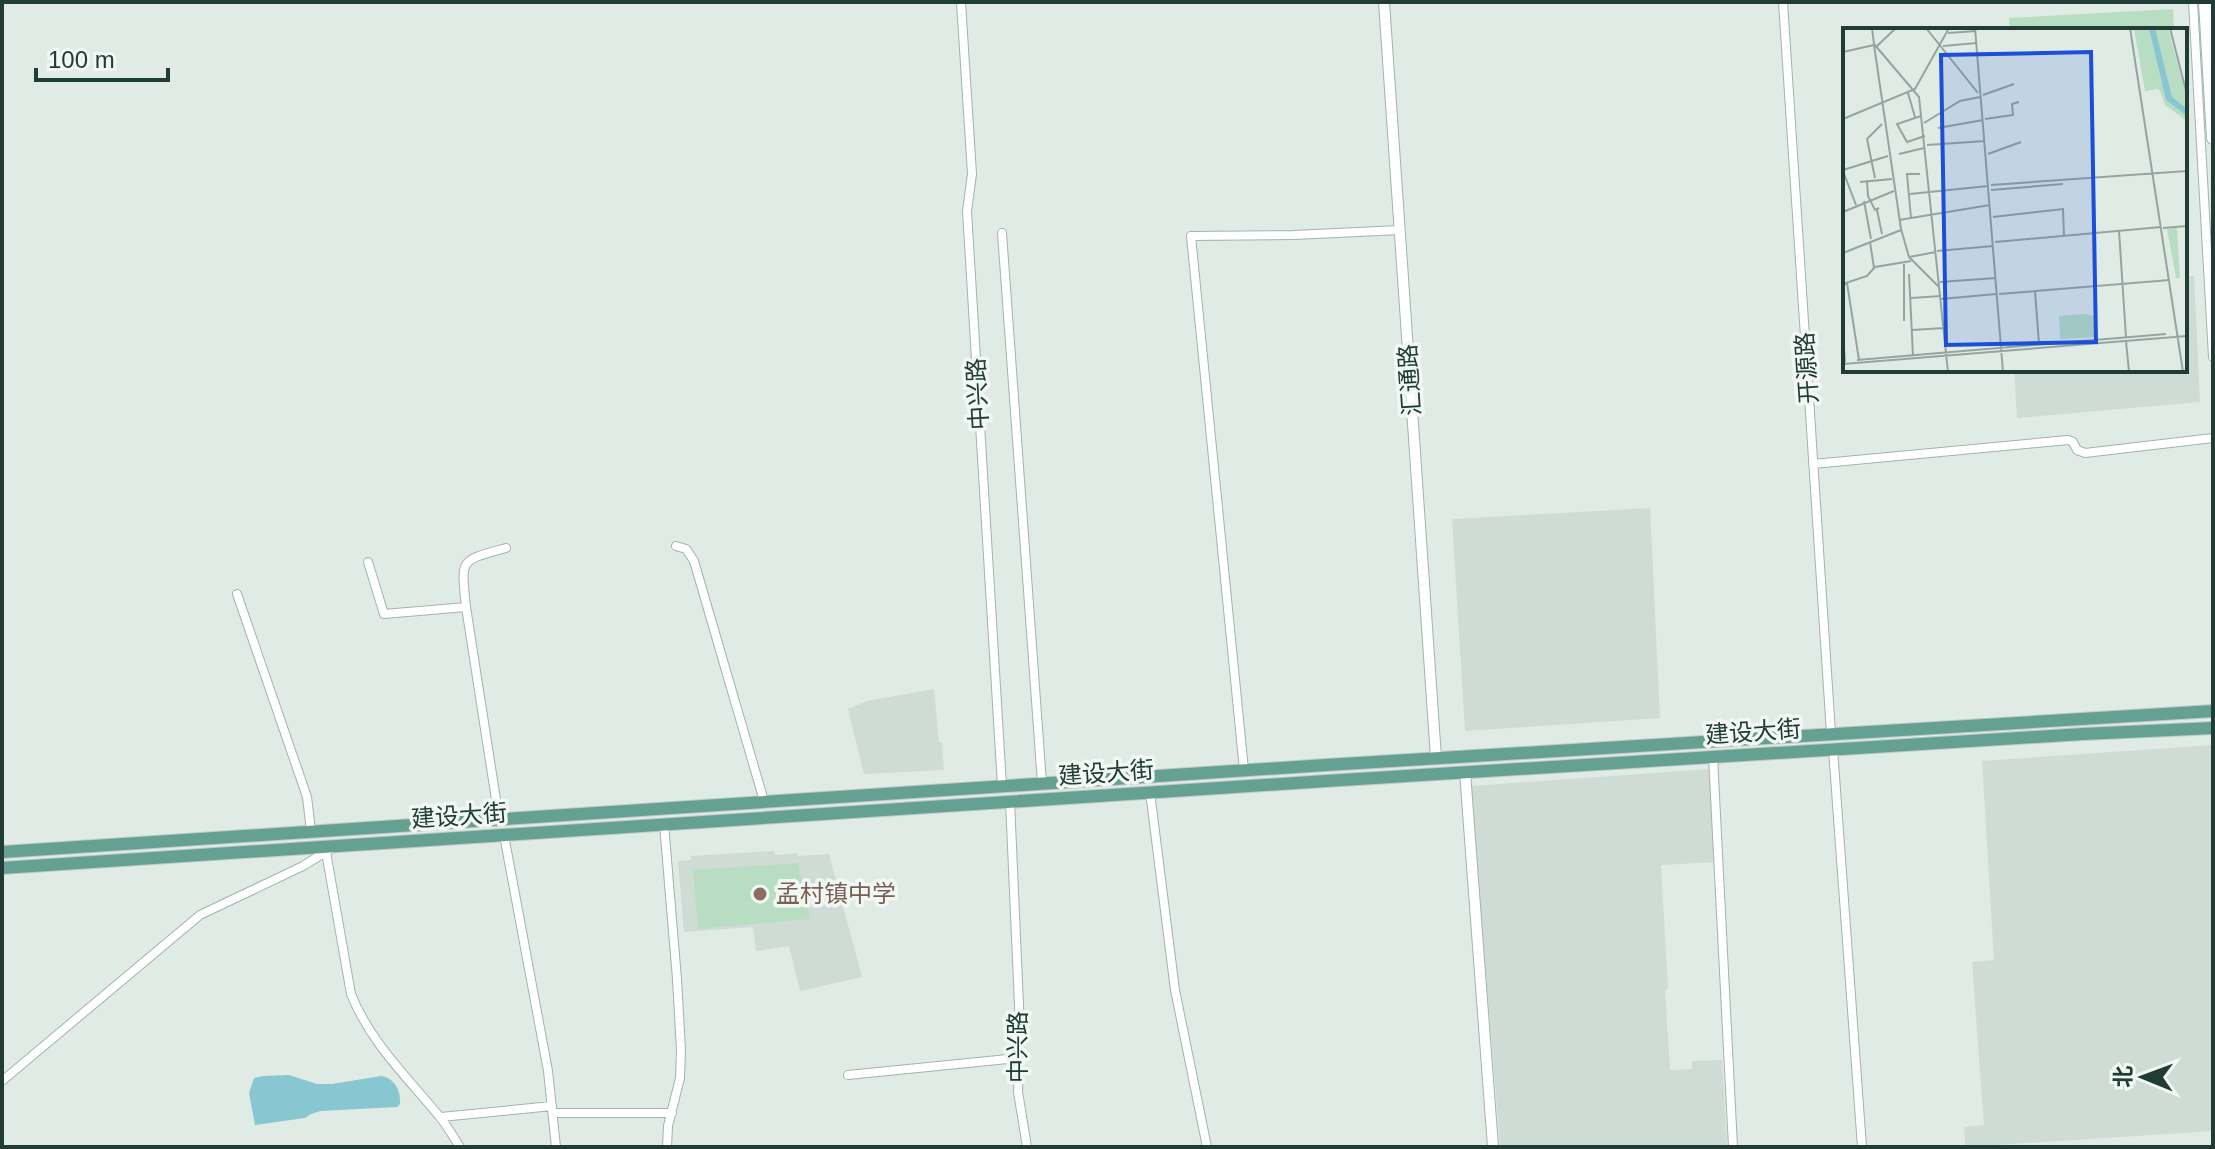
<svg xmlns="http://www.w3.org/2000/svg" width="2215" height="1149" font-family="Arial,'Noto Sans SC',sans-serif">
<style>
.built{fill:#cfdbd5}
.green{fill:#b9ddc2}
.water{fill:#88c7d1}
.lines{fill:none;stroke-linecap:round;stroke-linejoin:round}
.minor-casing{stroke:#a3b3ad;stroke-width:10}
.tertiary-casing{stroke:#a3b3ad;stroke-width:12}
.secondary-casing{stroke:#9fb7ae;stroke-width:14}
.primary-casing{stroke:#c1c8c6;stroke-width:14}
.minor{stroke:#fff;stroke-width:8}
.tertiary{stroke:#fff;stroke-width:10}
.secondary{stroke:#fff;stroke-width:12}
.primary{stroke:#65a191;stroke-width:12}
.education-dot{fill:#8d6e63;stroke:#f1f8f4;stroke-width:3}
.labels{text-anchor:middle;stroke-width:7;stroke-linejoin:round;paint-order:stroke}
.street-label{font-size:24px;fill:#213c34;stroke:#f1f8f4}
.education-label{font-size:24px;fill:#785e54;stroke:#f1f8f4;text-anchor:start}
.inset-road{fill:none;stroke:#94a59f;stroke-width:2}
.view{fill:#1d4ed8;fill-opacity:0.15;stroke:#1d4ed8;stroke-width:4}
.inset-edge{fill:none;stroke:#213c34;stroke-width:4}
</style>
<rect width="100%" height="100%" fill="#e0ebe6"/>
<!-- built -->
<path class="built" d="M2185,276H2194L2200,402L2017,418L2014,370H2185Z
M1650,508L1660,718L1465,731L1452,519Z
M934,689L939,742H942L944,770L864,774L848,709L867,701Z
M2213,745V1131L1965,1147L1964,1127L1984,1125L1972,962L1994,960L1982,761Z
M1710,769L1717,862L1661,865L1668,989L1665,990L1670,1070L1692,1069V1061L1722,1060L1727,1147H1500L1471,786Z
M774,851L775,855L797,853L798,856L829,854L862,977L800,991L789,946L756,951L753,927L684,932L678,861L691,860V856Z"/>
<!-- green -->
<path class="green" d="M2173,9L2174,30H2010L2009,18Z
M798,863L810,919L698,929L693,870Z"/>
<!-- water -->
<path class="water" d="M289,1075L317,1084H332L381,1076C395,1078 401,1091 400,1104L397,1107L321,1111L311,1114L305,1118L255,1125L249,1093L254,1078L263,1076Z"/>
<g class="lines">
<!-- minor casing -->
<g class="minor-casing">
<path id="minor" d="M961,2L972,174L967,211L1002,786
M1783,2L1831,733
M2193,2L2213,357
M1002,233L1042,783
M1813,464L2068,440L2073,442L2077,450L2085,453L2213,438
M676,546L686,549L694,561L764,801
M368,562L384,614L466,607L499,819
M237,594L307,797L311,831
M466,607C461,558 459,561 506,548
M1833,749L1862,1147
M1713,757L1733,1147
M1244,770C1228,592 1207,414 1191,236L1294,235L1400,230
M1150,792L1175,990L1207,1147
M1010,801L1020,1028L1018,1092L1027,1147
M664,824L677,979L681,1050L680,1078L668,1126L667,1147
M504,835L548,1071L556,1147
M326,852L351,994C370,1042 407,1077 439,1116C447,1125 453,1137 460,1147
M848,1075L1018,1058
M2,1081L200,915L303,866L332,848
M553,1113H672
M441,1117L552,1106"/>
</g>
<!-- tertiary casing -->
<g class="tertiary-casing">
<path id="tertiary" d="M1384,2L1436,758
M1465,772L1493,1147"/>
</g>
<!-- secondary casing -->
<g class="secondary-casing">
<path id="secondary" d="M2205,2L2213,138"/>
</g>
<!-- primary casing -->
<g class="primary-casing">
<path id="primary" d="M2,852L1326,765L2213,711
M2,868L1326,781L2083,734L2213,728"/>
</g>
<!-- minor -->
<use href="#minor" class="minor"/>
<!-- tertiary -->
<use href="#tertiary" class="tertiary"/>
<!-- secondary -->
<use href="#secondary" class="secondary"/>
<!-- primary -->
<use href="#primary" class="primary"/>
</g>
<!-- markers -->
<circle class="education-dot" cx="760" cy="894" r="8"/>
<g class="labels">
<!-- street labels -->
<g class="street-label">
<text transform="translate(1807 368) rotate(-94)" y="8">开源路</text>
<text transform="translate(1410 380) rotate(-94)" y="8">汇通路</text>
<text transform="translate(978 394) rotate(-93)" y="8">中兴路</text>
<text transform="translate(1753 732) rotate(-4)" y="8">建设大街</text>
<text transform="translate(1106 773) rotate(-4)" y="8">建设大街</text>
<text transform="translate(459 816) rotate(-4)" y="8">建设大街</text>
<text transform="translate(1018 1047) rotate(-90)" y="8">中兴路</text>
</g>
<!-- education labels -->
<g class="education-label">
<text x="776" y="902">孟村镇中学</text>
</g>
</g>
<!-- overview -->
<g transform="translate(1843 28)">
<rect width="344" height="344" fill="#e0ebe6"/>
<path d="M325,0L344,71V93L322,77L316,61L302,63L291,1ZM334,199L337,250H333L324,201ZM242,286L251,288L252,309L217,311L216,288Z" fill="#b9ddc2"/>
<path d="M312,0L329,69L344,81V88L323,72L306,0Z" fill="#88c7d1"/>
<path class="inset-road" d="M29,0L31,16L76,69L105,344M83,0L135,65M132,0L160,344M287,0L340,344M327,0L344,67M105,5L133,3M31,17L58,201L66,229L96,259M100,18L134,15M33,19L53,0M0,24L31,17M65,65L72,89M140,67L171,56M78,88L54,96L64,114L82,108M0,91L72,61L106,0M142,91L170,87L169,76L176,74M81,95L117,73L137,69M95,100L140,92M84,117L142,113M56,126L81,120M145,126L178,114M0,142L45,128M0,143L13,177M32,150L24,111L39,96M24,152L25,168L32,182L36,180M17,154L49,151M148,157L344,143M148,162L220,156M67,166L145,158M21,173L28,211M34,182L39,206M0,184L51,163M150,189L220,181L221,208M68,190L64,146H77M56,192L147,177M320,200L344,198M276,203L283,309M27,214L31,240M152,214L318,199M94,223L150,218M0,225L58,202M66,229L93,224M61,234V293M66,246L70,328M97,254L153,250M4,255L16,332M0,256L24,248L32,239L68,233M192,263L196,316M156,266L327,252M68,270L98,268M98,271L153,266M69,302L101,300M0,307L2,334M283,313L286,344M14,332L323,306M0,336L344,308"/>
<path class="view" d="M248,24L253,314L103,317L98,27Z"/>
<rect width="344" height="344" class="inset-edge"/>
</g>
<!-- border -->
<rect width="2215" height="1149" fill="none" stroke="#213c34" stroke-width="8"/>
<!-- north arrow -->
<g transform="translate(2143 1077) rotate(271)" stroke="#f1f8f4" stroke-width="6" paint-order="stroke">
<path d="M0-6L14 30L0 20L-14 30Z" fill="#213c34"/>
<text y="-12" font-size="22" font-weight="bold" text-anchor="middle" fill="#213c34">北</text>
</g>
<!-- scale -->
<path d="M36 68v12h132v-12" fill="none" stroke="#213c34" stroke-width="4"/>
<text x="48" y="68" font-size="24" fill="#213c34" stroke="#f1f8f4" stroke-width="6" paint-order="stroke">100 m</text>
</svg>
